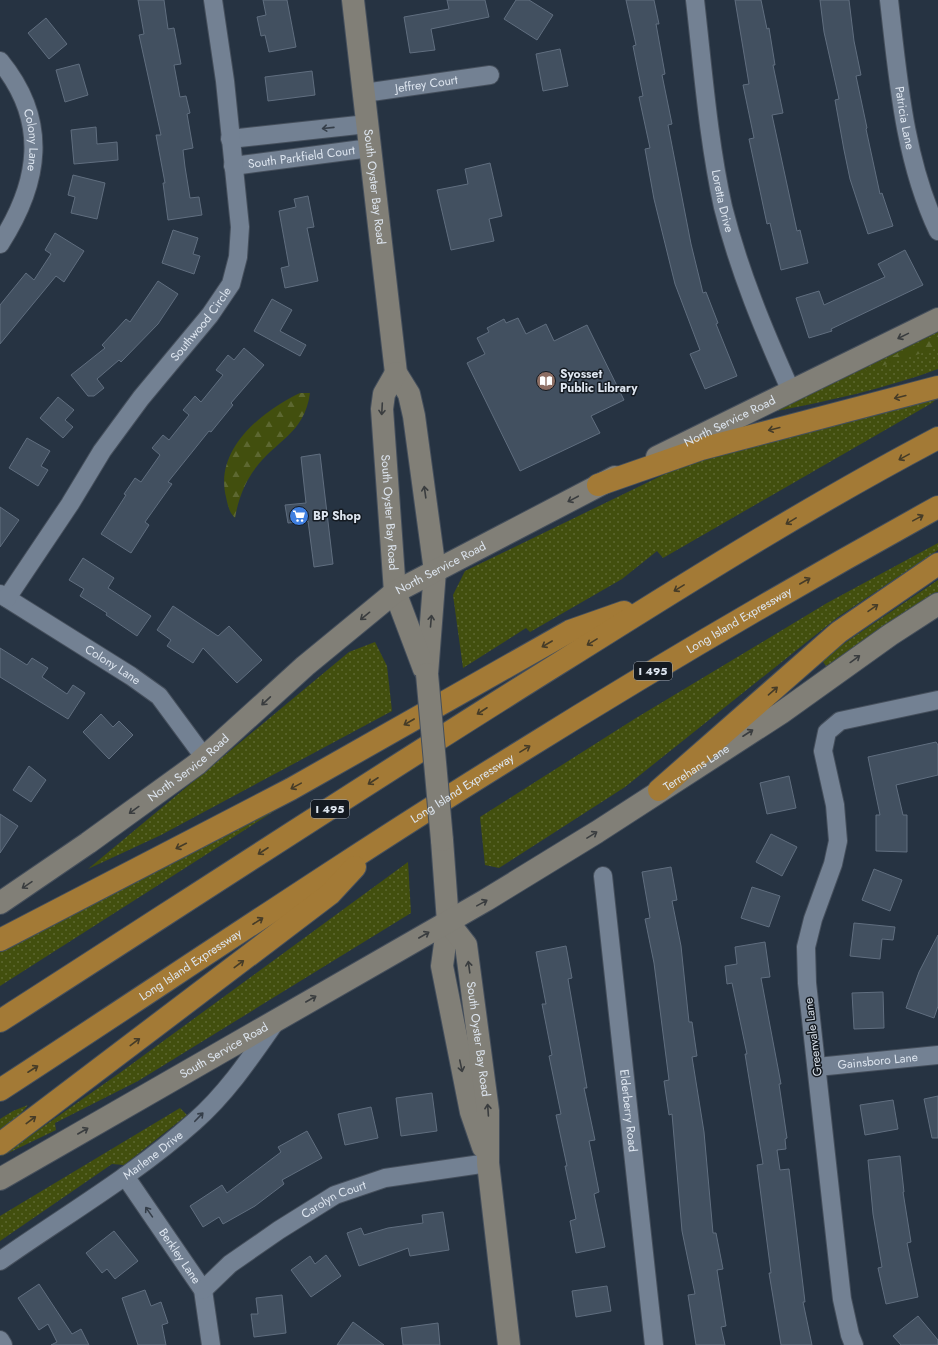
<svg xmlns="http://www.w3.org/2000/svg" width="938" height="1345" font-family="Jost,sans-serif">
<style>
.grass{fill:url(#grass-dots)}
.forest{fill:url(#forest-firs)}
.building{fill:#425060;stroke:#606e7f}
.lines{fill:none;stroke-linecap:round;stroke-linejoin:round}
.minor-casing{stroke:#454f5c;stroke-width:20}
.secondary-casing{stroke:#454f5c;stroke-width:24}
.motorway-casing{stroke:#454f5c;stroke-width:24}
.minor{stroke:#738193;stroke-width:18}
.secondary{stroke:#817f77;stroke-width:22}
.motorway{stroke:#a37a36;stroke-width:22}
.secondary-bridge-casing{stroke:#454f5c;stroke-width:24;stroke-linecap:butt}
.secondary-bridge{stroke:#817f77;stroke-width:22}
.oneway{stroke:#353e49}
.oneway2{stroke:#3a3d3f}
.oneway3{stroke:#463c28}
.labels{text-anchor:middle;stroke-width:3;stroke-linejoin:round;paint-order:stroke}
.shield{fill:#141a21;stroke:#a1a8b1;stroke-width:1}
.shield-label{font-size:11px;font-weight:bold;fill:#dde5ef}
.street-label{font-size:12px;fill:#dde5ef;stroke:#141a21}
.poi-label{font-size:12px;font-weight:bold;fill:#dde5ef;stroke:#141a21;text-anchor:start}
</style>
<defs>
<pattern id="grass-dots" width="8" height="8" patternUnits="userSpaceOnUse"><rect width="8" height="8" fill="#424f0e"/><path d="M2 2h.1M6 6h.1" fill="none" stroke="#5d6831" stroke-width="1.8" stroke-linecap="round"/></pattern>
<pattern id="forest-firs" width="22" height="20" patternUnits="userSpaceOnUse"><rect width="22" height="20" fill="#424f0e"/><path d="M5 1l3.5 6h-7zM16 11l3.5 6h-7z" fill="#5d6831"/></pattern>
</defs>
<rect width="100%" height="100%" fill="#263342"/>
<!-- grass -->
<path class="grass" d="M938,330V369C884,389 828,401 772,412Z
M938,397L932,403L663,558L657,551L622,579L530,632L526,628L463,668L453,595L465,571L700,457Z
M938,543V550L838,617L625,787L499,868L485,865L480,817L636,718L827,603Z
M938,580V595L826,666L821,659Z
M375,642L387,666L392,711L161,835L88,869L349,652Z
M298,796L0,986V947Z
M408,862L411,913L138,1081L55,1123L56,1130L0,1157L121,1072Z
M28,1105L18,1117L0,1130V1119L13,1111Z
M180,1108L187,1115L124,1165L112,1164L0,1241V1216Z"/>
<!-- forest -->
<path class="forest" d="M938,334V348L856,374Z
M300,393H310C304,436 274,440 252,473C243,487 238,501 235,518C229,512 228,506 226,497C214,449 262,411 300,393Z"/>
<!-- building -->
<path class="building" d="M138,0H164L168,29L174,28L181,64L174,65L180,97L186,96L190,113L187,114L193,148L183,150L185,167L190,198L199,197L202,215L168,220L163,183H165L156,135H161L139,35L144,34Z
M263,0H287L296,47L269,52L265,35L261,36L257,17L266,15Z
M447,0H485L489,17L431,29L435,50L410,53L404,17L449,9Z
M516,0H529L553,15L537,40L504,19Z
M626,0H654L659,24H656L665,74L662,75L672,124L668,125L691,244L703,293L706,292L718,323L716,324L737,376L705,389L690,354L700,350L675,284L654,199L645,149L650,148L639,97L643,96L633,46L636,45Z
M735,0H761L767,29L769,28L775,65H773L783,113L772,115L797,231L800,230L808,263L781,270L770,223L767,224L749,139L754,138L743,85L749,84Z
M820,0H849L854,41L861,75L856,76L867,128L866,129L880,194L882,193L893,226L868,234L850,179L844,150L835,100L839,99L824,32Z
M46,18L67,44L49,59L28,33Z
M560,49L568,86L543,91L536,54Z
M79,64L88,95L65,102L56,70Z
M312,71L315,95L268,101L265,77Z
M96,127L97,144L117,142L118,160L74,164L71,130Z
M490,163L502,216L489,219L494,241L451,250L437,190L468,184L465,169Z
M73,175L105,183L97,219L71,213L75,197L68,195Z
M308,196L314,227L307,228L318,281L285,288L281,268L289,266L279,211L296,207L294,199Z
M173,230L198,238L193,254L200,256L194,274L162,263Z
M55,233L84,251L64,282L56,276L0,344V305L26,273L34,280L51,254L45,250Z
M905,250L923,285L831,329L832,331L809,338L796,298L819,291L824,305L885,277L878,264Z
M158,281L178,294L158,324L121,362L119,360L97,379L104,388L94,396H88L71,375L105,348L102,345L126,319L130,322Z
M272,299L292,310L280,331L306,345L300,356L254,331Z
M518,318L526,334L546,324L554,341L587,325L624,400L591,416L600,433L520,471L467,363L485,354L477,338L489,332L487,328L504,319L506,323Z
M244,348L264,365L231,403L233,405L211,432L209,431L168,482L172,484L145,522L149,525L131,553L101,534L126,495L124,494L135,478L141,482L160,455L152,448L163,435L169,440L189,415L183,410L195,396L201,402L223,375L216,370L228,355L234,360Z
M58,397L74,410L65,420L73,427L63,438L40,418Z
M27,438L50,451L41,466L48,470L38,486L9,468Z
M320,454L333,564L314,567L308,521L288,523L285,505L306,503L301,457Z
M0,507L19,520L0,547Z
M83,558L114,578L108,588L151,616L137,636L106,615L107,613L80,596L84,589L69,580Z
M173,606L218,636L229,626L262,660L237,683L203,648L193,663L167,646L171,640L157,630Z
M0,648L27,665L32,658L48,668L42,677L67,694L73,685L85,693L68,719L0,677Z
M101,714L113,727L119,721L133,735L109,759L83,732Z
M936,742L938,745V775L896,785L903,815H907V852L876,851V815H880L868,757Z
M29,766L46,780L31,802L13,790Z
M789,776L796,808L767,814L760,783Z
M0,814L18,826L0,853Z
M771,834L797,847L782,876L756,862Z
M671,867L677,900L672,901L681,946L689,1022H692L697,1056L692,1057L704,1132L713,1233H716L723,1269L717,1270L726,1326L721,1327L725,1345H696L688,1295L695,1294L682,1231L672,1114L669,1115L664,1081L669,1080L654,963L645,919L650,918L642,872Z
M874,869L902,880L890,911L862,900Z
M752,887L780,896L769,927L741,918Z
M854,923L895,927L893,940L882,939L880,959L850,956Z
M938,935V1006L934,1018L906,1008L919,972Z
M765,942L770,977L761,978L781,1084H779L787,1138L785,1139L786,1149L777,1150L780,1170L789,1169L805,1302H803L812,1345H781L769,1273H771L757,1165L763,1164L745,1054H747L732,983L727,984L725,966L737,964L735,947Z
M566,946L572,978L568,979L587,1088H584L595,1140L589,1141L599,1192L594,1194L605,1247L576,1253L570,1221L576,1219L565,1166H567L556,1115L561,1114L549,1056L552,1055L542,1004H546L536,952Z
M883,992L884,1028L854,1029L852,993Z
M432,1093L437,1131L401,1136L396,1098Z
M938,1096V1138H932L924,1099Z
M893,1100L898,1129L865,1135L860,1105Z
M371,1107L378,1138L345,1145L338,1114Z
M307,1131L322,1158L282,1180L284,1184L255,1206L223,1224L219,1217L203,1227L190,1206L222,1185L227,1193L281,1152L278,1147Z
M900,1156L904,1192H903L911,1242L907,1243L918,1297L886,1304L878,1268L882,1267L873,1214L868,1160Z
M443,1212L449,1250L410,1256L408,1248L359,1266L347,1233L361,1228L364,1235L388,1228L423,1223L422,1215Z
M114,1231L138,1261L115,1279L107,1269L102,1273L86,1253Z
M326,1255L341,1276L311,1297L291,1270L310,1256L315,1264Z
M39,1284L72,1334L81,1329L89,1345H51L57,1342L48,1324L39,1330L18,1298Z
M607,1286L611,1311L576,1317L572,1291Z
M145,1290L151,1306L161,1302L168,1323L162,1325L166,1345H138L122,1298Z
M282,1295L286,1333L254,1337L251,1314H258L256,1298Z
M918,1316L938,1340V1345H901L893,1336Z
M353,1322L384,1345H337Z
M438,1323L440,1345H403L401,1328Z"/>
<g class="lines">
<!-- minor casing -->
<g class="minor-casing">
<g id="minor">
<path id="s1" d="M695,0C703,69 708,139 723,207C739,271 764,331 791,391"/>
<path id="s2" d="M889,0C898,78 904,159 938,231"/>
<path id="s3" d="M0,61C49,121 40,182 0,244"/>
<path id="s4" d="M364,93L490,75"/>
<path d="M230,139L367,124"/>
<path id="s5" d="M233,166L370,148"/>
<path id="s6" d="M0,594L131,676L159,696L204,757"/>
<path id="s7" d="M7,598L70,504L102,451L141,398L210,315L231,284L238,257L240,227L225,81L213,0"/>
<path id="s8" d="M603,876L654,1345"/>
<path id="s9" d="M817,1067L938,1055"/>
<path id="s10" d="M125,1176L203,1290L211,1345"/>
<path id="s11" d="M0,1261C64,1216 136,1174 194,1122C227,1093 251,1057 276,1021"/>
<path id="s12" d="M203,1290L230,1264L279,1230L335,1195L385,1178L488,1163"/>
<path d="M0,1340L3,1345"/>
<path d="M854,1345L850,1335L842,1299L807,983L806,947L813,919L833,864L838,841L835,805L823,751L827,732L840,721L938,700"/>
</g>
</g>
<!-- secondary casing -->
<g class="secondary-casing">
<g id="secondary">
<path id="s13" d="M353,0L396,373L409,394L414,416L435,571L427,674"/>
<path id="s14" d="M396,373L384,394L382,409L395,592L424,669"/>
<path id="s15" d="M657,457L938,319"/>
<path d="M442,840L448,922L442,966L471,1112L483,1147"/>
<path id="s16" d="M0,903L88,843L197,764L305,666L395,592L615,477"/>
<path id="s17" d="M448,922L466,945L488,1111V1163L509,1345"/>
<path id="s18" d="M0,1179L486,900L597,832L781,713L890,635L938,604"/>
</g>
</g>
<!-- motorway casing -->
<g class="motorway-casing">
<g id="motorway">
<path d="M598,485L701,449L938,387"/>
<path d="M659,790L839,632L938,564"/>
<path d="M0,940L291,789L570,631L624,612"/>
<path d="M0,1021C187,901 373,779 561,662C685,584 809,506 938,438"/>
<path id="s19" d="M0,1090C172,978 342,862 517,754C655,668 795,586 938,507"/>
<path d="M0,1144L330,894L355,867"/>
</g>
</g>
<!-- minor -->
<use href="#minor" class="minor"/>
<!-- secondary -->
<use href="#secondary" class="secondary"/>
<!-- motorway -->
<use href="#motorway" class="motorway"/>
<!-- secondary-bridge casing -->
<g class="secondary-bridge-casing">
<path id="secondary-bridge" d="M427,674L442,840"/>
</g>
<!-- secondary-bridge -->
<use href="#secondary-bridge" class="secondary-bridge"/>
</g>
<!-- one-way arrows -->
<defs><path id="oneway-shaft" d="M-6 0H5M1.5-3L5.5 0L1.5 3" fill="none" stroke-width="1.6" stroke-linecap="round" stroke-linejoin="round"/></defs>
<g class="oneway">
<use href="#oneway-shaft" transform="translate(328 128) rotate(174)"/>
<use href="#oneway-shaft" transform="translate(199 1117) rotate(-46)"/>
<use href="#oneway-shaft" transform="translate(149 1212) rotate(-125)"/>
</g>
<g class="oneway2">
<use href="#oneway-shaft" transform="translate(903 336) rotate(154)"/>
<use href="#oneway-shaft" transform="translate(382 409) rotate(93)"/>
<use href="#oneway-shaft" transform="translate(425 492) rotate(-98)"/>
<use href="#oneway-shaft" transform="translate(573 499) rotate(152)"/>
<use href="#oneway-shaft" transform="translate(365 616) rotate(141)"/>
<use href="#oneway-shaft" transform="translate(431 621) rotate(-85)"/>
<use href="#oneway-shaft" transform="translate(855 659) rotate(-36)"/>
<use href="#oneway-shaft" transform="translate(266 701) rotate(137)"/>
<use href="#oneway-shaft" transform="translate(748 733) rotate(-33)"/>
<use href="#oneway-shaft" transform="translate(134 810) rotate(144)"/>
<use href="#oneway-shaft" transform="translate(592 835) rotate(-32)"/>
<use href="#oneway-shaft" transform="translate(27 885) rotate(146)"/>
<use href="#oneway-shaft" transform="translate(482 903) rotate(-29)"/>
<use href="#oneway-shaft" transform="translate(424 935) rotate(-30)"/>
<use href="#oneway-shaft" transform="translate(469 967) rotate(-98)"/>
<use href="#oneway-shaft" transform="translate(311 999) rotate(-30)"/>
<use href="#oneway-shaft" transform="translate(461 1066) rotate(78)"/>
<use href="#oneway-shaft" transform="translate(488 1110) rotate(-94)"/>
<use href="#oneway-shaft" transform="translate(83 1131) rotate(-30)"/>
</g>
<g class="oneway3">
<use href="#oneway-shaft" transform="translate(900 397) rotate(166)"/>
<use href="#oneway-shaft" transform="translate(774 429) rotate(166)"/>
<use href="#oneway-shaft" transform="translate(904 457) rotate(151)"/>
<use href="#oneway-shaft" transform="translate(918 518) rotate(-29)"/>
<use href="#oneway-shaft" transform="translate(791 521) rotate(149)"/>
<use href="#oneway-shaft" transform="translate(805 581) rotate(-30)"/>
<use href="#oneway-shaft" transform="translate(679 588) rotate(149)"/>
<use href="#oneway-shaft" transform="translate(873 608) rotate(-35)"/>
<use href="#oneway-shaft" transform="translate(592 642) rotate(148)"/>
<use href="#oneway-shaft" transform="translate(547 644) rotate(150)"/>
<use href="#oneway-shaft" transform="translate(773 691) rotate(-41)"/>
<use href="#oneway-shaft" transform="translate(482 711) rotate(147)"/>
<use href="#oneway-shaft" transform="translate(409 722) rotate(150)"/>
<use href="#oneway-shaft" transform="translate(525 749) rotate(-31)"/>
<use href="#oneway-shaft" transform="translate(373 781) rotate(147)"/>
<use href="#oneway-shaft" transform="translate(296 786) rotate(151)"/>
<use href="#oneway-shaft" transform="translate(181 846) rotate(153)"/>
<use href="#oneway-shaft" transform="translate(263 851) rotate(147)"/>
<use href="#oneway-shaft" transform="translate(258 921) rotate(-33)"/>
<use href="#oneway-shaft" transform="translate(239 964) rotate(-37)"/>
<use href="#oneway-shaft" transform="translate(135 1042) rotate(-37)"/>
<use href="#oneway-shaft" transform="translate(33 1069) rotate(-33)"/>
<use href="#oneway-shaft" transform="translate(31 1120) rotate(-37)"/>
</g>
<!-- icons -->
<defs>
<g id="library-disc" transform="scale(1)"><circle r="9.5" fill="#8d6e63" stroke="#141a21"/><path d="M-6-4Q-3-5.5-.7-3.5V5Q-3 3-6 4ZM6-4Q3-5.5 .7-3.5V5Q3 3 6 4Z" fill="#fff"/></g>
<g id="supermarket-disc" transform="scale(1)"><circle r="9.5" fill="#3f7fe0" stroke="#141a21"/><path d="M-6-5.5h2.5l.6 2H6L4.5 2H-2.5L-4.4-4H-6ZM-1.5 3.2a1.3 1.3 0 1 0 .1 0ZM3 3.2a1.3 1.3 0 1 0 .1 0Z" fill="#fff"/></g>
</defs>
<g fill-rule="evenodd">
<use href="#library-disc" x="546" y="381"/>
<use href="#supermarket-disc" x="299" y="516"/>
</g>
<g class="labels">
<!-- shield labels -->
<g class="shield">
<rect x="634" y="662" width="38" height="18" rx="3"/>
<rect x="311" y="800" width="38" height="18" rx="3"/>
</g>
<g class="shield-label">
<text x="653" y="675">I 495</text>
<text x="330" y="813">I 495</text>
</g>
<!-- street labels -->
<g class="street-label">
<text dy="4" stroke="none"><textPath href="#s4" startOffset="63">Jeffrey Court</textPath></text>
<text dy="4" stroke="none"><textPath href="#s2" startOffset="119">Patricia Lane</textPath></text>
<text dy="4" stroke="none"><textPath href="#s3" startOffset="87">Colony Lane</textPath></text>
<text dy="4" stroke="none"><textPath href="#s5" startOffset="69">South Parkfield Court</textPath></text>
<text dy="4" stroke="none"><textPath href="#s13" startOffset="188">South Oyster Bay Road</textPath></text>
<text dy="4" stroke="none"><textPath href="#s1" startOffset="203">Loretta Drive</textPath></text>
<text dy="4" stroke="none"><textPath href="#s7" startOffset="336">Southwood Circle</textPath></text>
<text dy="4" stroke="none"><textPath href="#s15" startOffset="81">North Service Road</textPath></text>
<text dy="4" stroke="none"><textPath href="#s14" startOffset="143">South Oyster Bay Road</textPath></text>
<text dy="4" stroke="none"><textPath href="#s16" startOffset="555">North Service Road</textPath></text>
<text dy="4" stroke="none"><textPath href="#s19" startOffset="876">Long Island Expressway</textPath></text>
<text dy="4" stroke="none"><textPath href="#s6" startOffset="133">Colony Lane</textPath></text>
<text dy="4" stroke="none"><textPath href="#s18" startOffset="809">Terrehans Lane</textPath></text>
<text dy="4" stroke="none"><textPath href="#s16" startOffset="232">North Service Road</textPath></text>
<text dy="4" stroke="none"><textPath href="#s19" startOffset="552">Long Island Expressway</textPath></text>
<text dy="4" stroke="none"><textPath href="#s19" startOffset="228">Long Island Expressway</textPath></text>
<text transform="translate(813 1037) rotate(-97)" y="4">Greenvale Lane</text>
<text dy="4" stroke="none"><textPath href="#s17" startOffset="124">South Oyster Bay Road</textPath></text>
<text dy="4" stroke="none"><textPath href="#s18" startOffset="258">South Service Road</textPath></text>
<text dy="4" stroke="none"><textPath href="#s9" startOffset="61">Gainsboro Lane</textPath></text>
<text dy="4" stroke="none"><textPath href="#s8" startOffset="236">Elderberry Road</textPath></text>
<text dy="4" stroke="none"><textPath href="#s11" startOffset="186">Marlene Drive</textPath></text>
<text dy="4" stroke="none"><textPath href="#s12" startOffset="160">Carolyn Court</textPath></text>
<text dy="4" stroke="none"><textPath href="#s10" startOffset="97">Berkley Lane</textPath></text>
</g>
<!-- poi labels -->
<g class="poi-label">
<text x="560" y="378">Syosset<tspan x="560" dy="14">Public Library</tspan></text>
<text x="313" y="520">BP Shop</text>
</g>
</g>
</svg>
